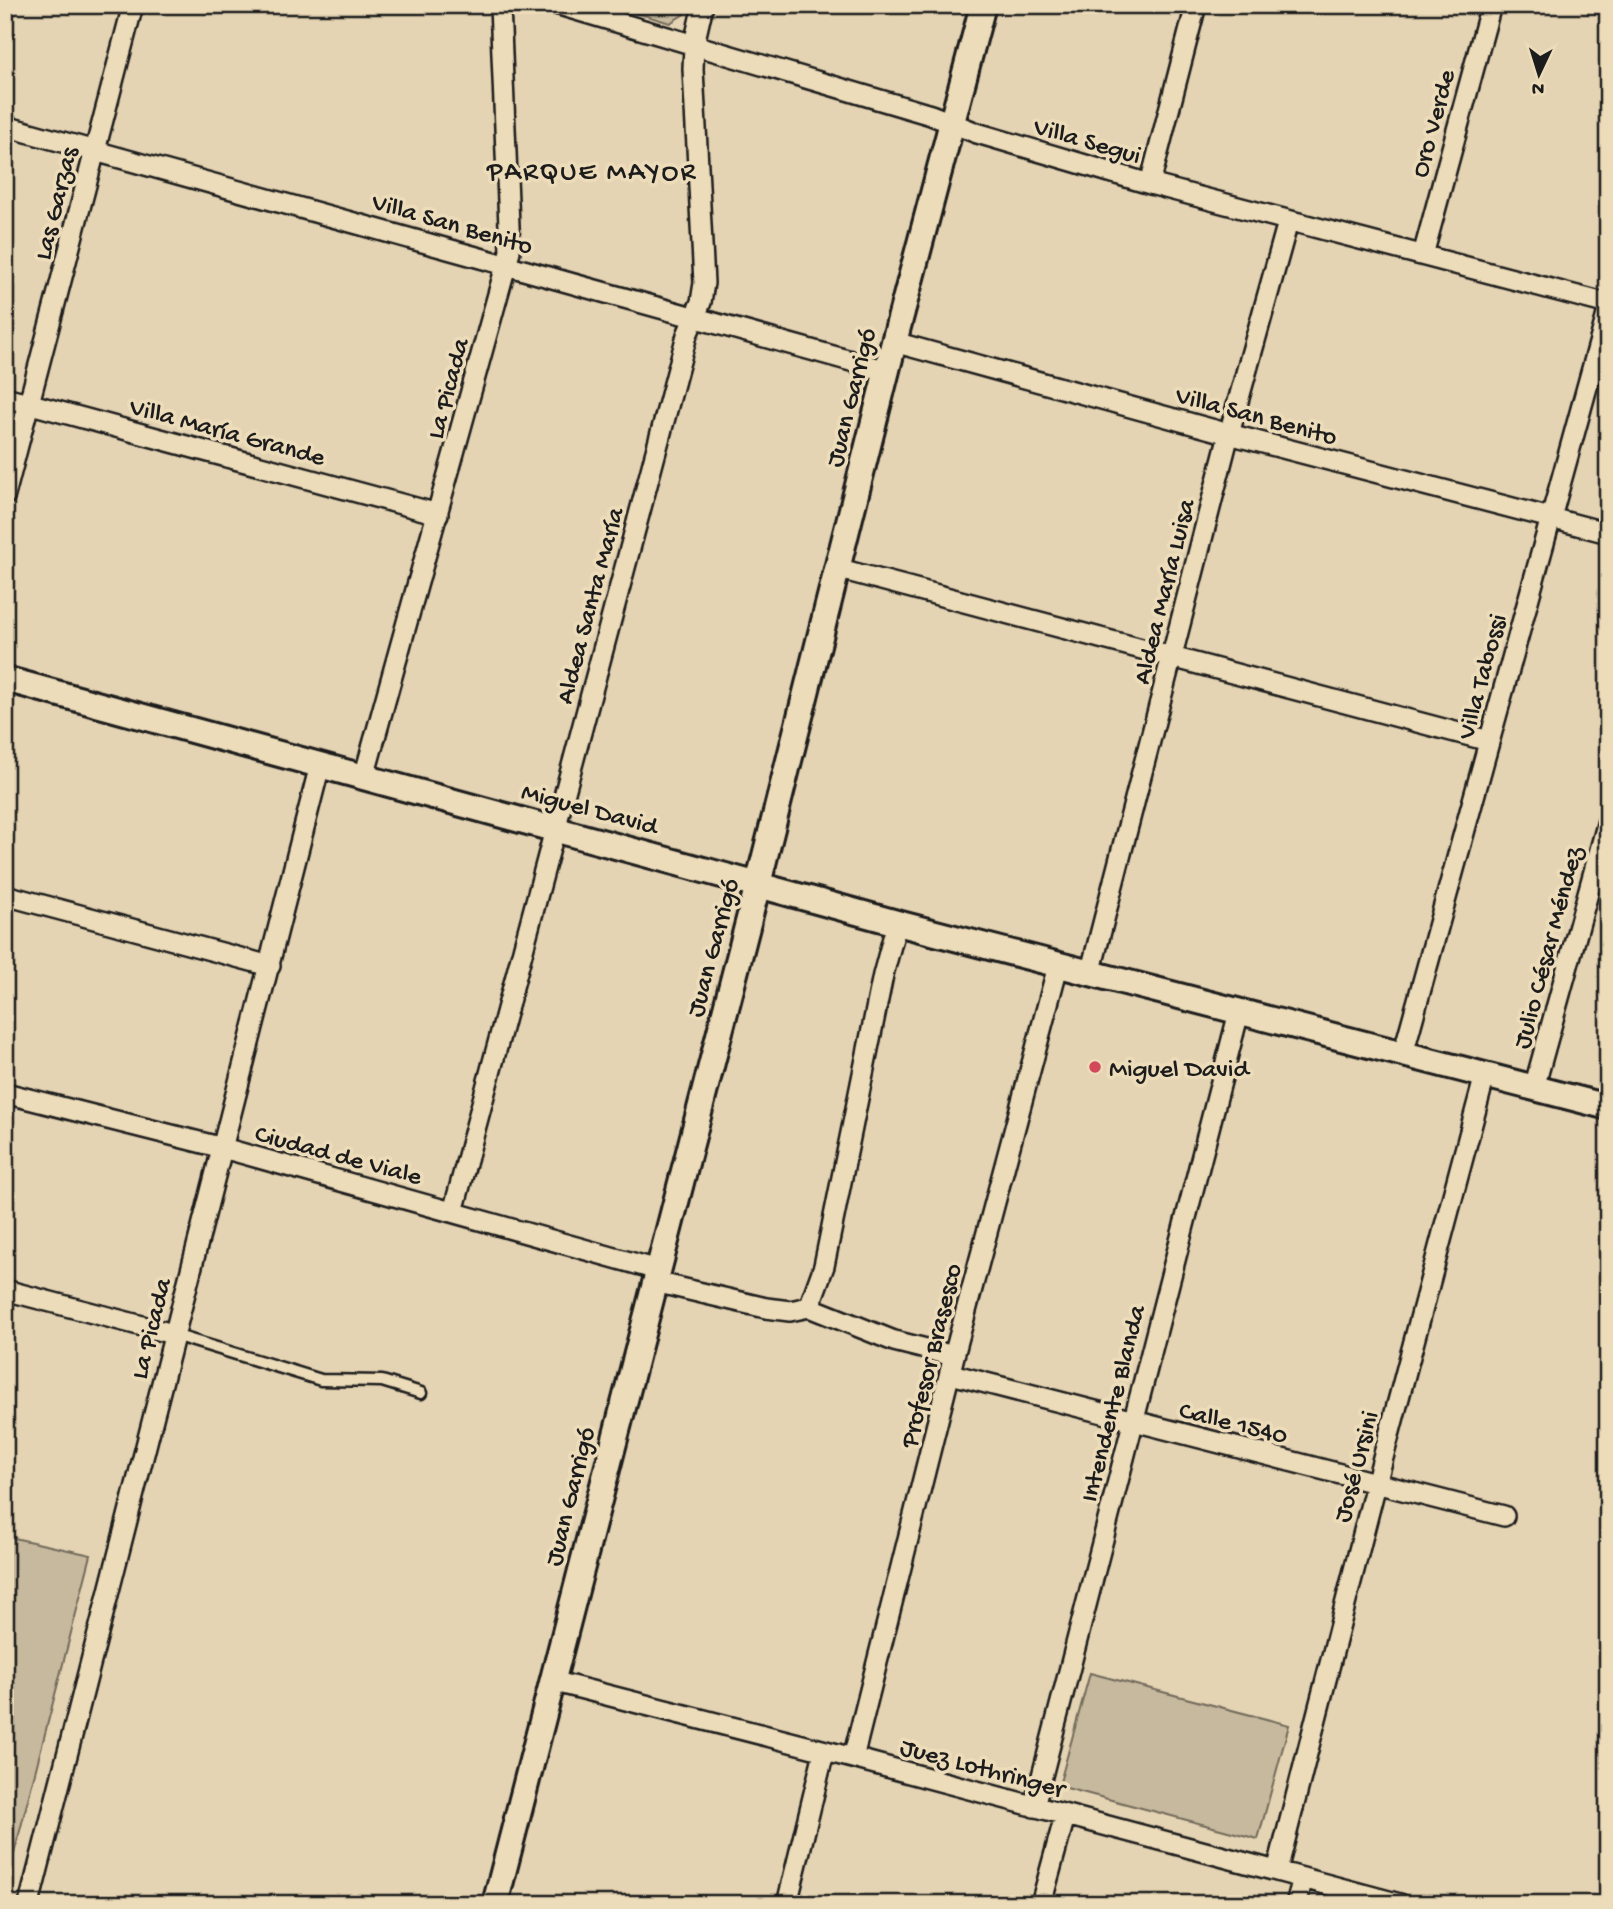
<svg xmlns="http://www.w3.org/2000/svg" width="1613" height="1909" font-family="'Gochi Hand',sans-serif">
<style>
.park{fill:#c7b99d;stroke:#726a5c;stroke-width:2}
.lines{fill:none;stroke-linecap:round;stroke-linejoin:round}
.service-casing{stroke:#1c1c1c;stroke-width:15}
.minor-casing{stroke:#1c1c1c;stroke-width:24}
.tertiary-casing{stroke:#1c1c1c;stroke-width:30}
.service{stroke:#eddcb9;stroke-width:10}
.minor{stroke:#eddcb9;stroke-width:19}
.tertiary{stroke:#eddcb9;stroke-width:24}
.poi-dot{fill:#d1495b;stroke:#eddcb9;stroke-width:2.5}
.labels{text-anchor:middle;stroke-width:7;stroke-linejoin:round;paint-order:stroke}
.street-label{font-size:26px;fill:#1c1c1c;stroke:#eddcb9}
.poi-label{font-size:26px;fill:#1c1c1c;stroke:#eddcb9;text-anchor:start}
.neighbourhood-label{font-size:28px;letter-spacing:2px;fill:#1c1c1c;stroke:#eddcb9}
</style>
<rect width="100%" height="100%" fill="#e5d4b3"/>
<filter id="ink" filterUnits="userSpaceOnUse"><feTurbulence type="fractalNoise" baseFrequency=".0143" numOctaves="2"/><feDisplacementMap in="SourceGraphic" scale="14" xChannelSelector="R" yChannelSelector="G"/><feConvolveMatrix kernelMatrix="1 2 1 2 8 2 1 2 1" color-interpolation-filters="sRGB"/></filter>
<g filter="url(#ink)">
<!-- park -->
<path class="park" d="M610,5H687L684,14L670,23Z
M5,1536L91,1555L7,1881L5,1880Z
M1090,1673L1289,1725L1258,1839L1059,1786Z"/>
<g class="lines">
<!-- service casing -->
<g class="service-casing">
<path id="service" d="M174,1335L321,1380L382,1381L421,1393"/>
</g>
<!-- minor casing -->
<g class="minor-casing">
<path id="minor" d="M559,5L931,115L977,133L1150,184L1608,304
M5,126L887,371
M1150,184L1196,5
M1423,255L1491,5
M894,342L1229,434L1608,533
M5,397L438,514
M5,495L133,5
M836,568L1489,741
M364,777L510,251L500,5
M5,895L270,966
M1090,974L1229,434L1288,222
M1403,1054L1608,311
M1534,1088L1608,821
M5,1093L223,1148L658,1270
M453,1212L687,335L701,302L704,283L693,69L694,44L703,5
M655,1282L766,1308L790,1311L809,1307L824,1266L883,975L897,923
M5,1290L173,1334
M809,1307L894,1341L954,1356
M951,1374L1504,1516
M552,1681L853,1758L1400,1904
M853,1758L954,1356L1058,966
M1034,1807L1239,1012
M1277,1871L1376,1484L1485,1075
M29,1904L320,765
M787,1904L824,1752
M1041,1904L1065,1816
M1296,1904L1303,1878"/>
</g>
<!-- tertiary casing -->
<g class="tertiary-casing">
<path id="tertiary" d="M5,679L897,923L1608,1107
M495,1904L758,884L894,342L983,5"/>
</g>
<!-- service -->
<use href="#service" class="service"/>
<!-- minor -->
<use href="#minor" class="minor"/>
<!-- tertiary -->
<use href="#tertiary" class="tertiary"/>
</g>
</g>
<!-- markers -->
<circle class="poi-dot" cx="1095" cy="1067" r="7"/>
<g class="labels">
<!-- street labels -->
<g class="street-label">
<text transform="translate(1431 123) rotate(-75)" y="9">Oro Verde</text>
<text transform="translate(1088 139) rotate(16)" y="9">Villa Segui</text>
<text transform="translate(54 203) rotate(-76)" y="9">Las Garzas</text>
<text transform="translate(453 222) rotate(16)" y="9">Villa San Benito</text>
<text transform="translate(446 388) rotate(-75)" y="9">La Picada</text>
<text transform="translate(849 397) rotate(-76)" y="9">Juan Garrigó</text>
<text transform="translate(1257 414) rotate(15)" y="9">Villa San Benito</text>
<text transform="translate(228 430) rotate(15)" y="9">Villa María Grande</text>
<text transform="translate(1162 591) rotate(-76)" y="9">Aldea María Luisa</text>
<text transform="translate(588 605) rotate(-75)" y="9">Aldea Santa María</text>
<text transform="translate(1480 676) rotate(-75)" y="9">Villa Tabossi</text>
<text transform="translate(590 807) rotate(15)" y="9">Miguel David</text>
<text transform="translate(711 947) rotate(-75)" y="9">Juan Garrigó</text>
<text transform="translate(1546 947) rotate(-75)" y="9">Julio César Méndez</text>
<text transform="translate(339 1153) rotate(15)" y="9">Ciudad de Viale</text>
<text transform="translate(149 1328) rotate(-76)" y="9">La Picada</text>
<text transform="translate(929 1355) rotate(-76)" y="9">Profesor Brasesco</text>
<text transform="translate(1111 1403) rotate(-76)" y="9">Intendente Blanda</text>
<text transform="translate(1234 1421) rotate(14)" y="9">Calle 1540</text>
<text transform="translate(1354 1466) rotate(-75)" y="9">José Ursini</text>
<text transform="translate(568 1496) rotate(-76)" y="9">Juan Garrigó</text>
<text transform="translate(983 1766) rotate(15)" y="9">Juez Lothringer</text>
</g>
<!-- poi labels -->
<g class="poi-label">
<text x="1109" y="1076">Miguel David</text>
</g>
<!-- neighbourhood labels -->
<g class="neighbourhood-label">
<text x="592" y="179">PARQUE MAYOR</text>
</g>
</g>
<!-- margin -->
<rect width="1613" height="1909" fill="none" stroke="#eddcb9" stroke-width="28"/>
<rect x="14" y="14" width="1585" height="1881" fill="none" stroke="#1c1c1c" stroke-width="2.5" filter="url(#ink)"/>
<!-- north arrow -->
<g transform="translate(1539 74) rotate(184)" stroke="#eddcb9" stroke-width="5" paint-order="stroke">
<path d="M0-5L12 26L0 18L-12 26Z" fill="#1c1c1c"/>
<text y="-10" font-size="19" font-weight="bold" text-anchor="middle" fill="#1c1c1c">N</text>
</g>
</svg>
